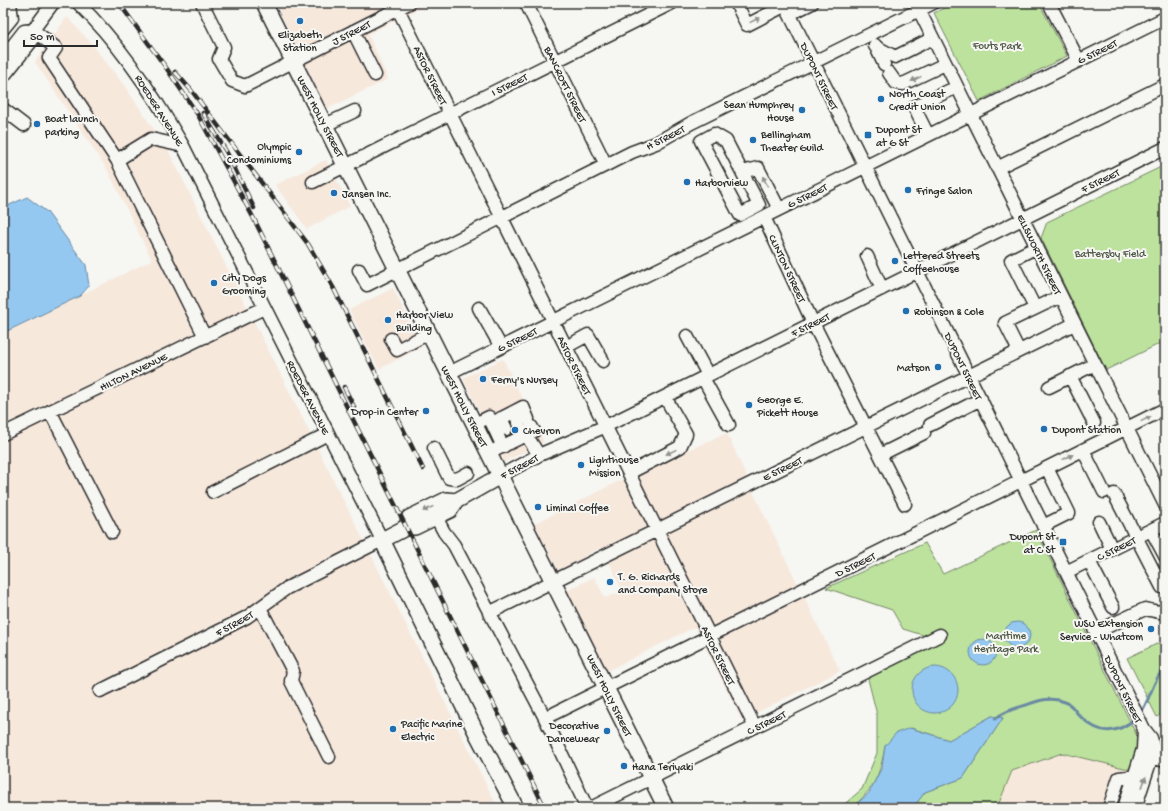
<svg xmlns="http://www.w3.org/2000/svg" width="1168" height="811" font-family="'Gochi Hand',sans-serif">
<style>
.built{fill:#f7e8dc}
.green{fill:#bce29d;stroke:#748664}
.water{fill:#94c8f1;stroke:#6a89a2}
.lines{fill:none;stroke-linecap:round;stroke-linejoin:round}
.stream{stroke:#6a89a2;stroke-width:3}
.minor-casing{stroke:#2b2b2b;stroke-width:15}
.major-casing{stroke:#2b2b2b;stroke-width:18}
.minor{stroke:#f6f6f2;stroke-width:12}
.major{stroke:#f6f6f2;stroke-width:15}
.rail-casing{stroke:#2b2b2b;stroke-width:4.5}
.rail{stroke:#f6f6f2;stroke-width:3;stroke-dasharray:9;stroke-linecap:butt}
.oneway{fill:#90908e}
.poi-dot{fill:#1f6fb2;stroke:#f6f6f2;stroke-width:1.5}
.labels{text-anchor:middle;stroke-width:4;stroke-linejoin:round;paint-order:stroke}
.street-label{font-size:11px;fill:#2b2b2b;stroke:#f6f6f2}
.poi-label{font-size:11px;fill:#2b2b2b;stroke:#f6f6f2;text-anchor:start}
.park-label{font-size:11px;fill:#4f5948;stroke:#f6f6f2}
</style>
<rect width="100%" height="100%" fill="#f6f6f2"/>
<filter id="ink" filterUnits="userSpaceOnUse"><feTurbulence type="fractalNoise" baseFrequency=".025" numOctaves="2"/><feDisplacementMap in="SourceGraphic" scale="8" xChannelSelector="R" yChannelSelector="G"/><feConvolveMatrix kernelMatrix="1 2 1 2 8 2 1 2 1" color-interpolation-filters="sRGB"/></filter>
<g filter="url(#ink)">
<!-- built -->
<path class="built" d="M275,3H430L368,34L388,79L327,109Z
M67,17L92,44L126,88L169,152L498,808H3V333L152,260L107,169L35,62Z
M326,160L350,206L307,229L275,185Z
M393,288L422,347L379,369L349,310Z
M503,359L544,442L504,462L463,378Z
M727,433L755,496L840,671L742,720L695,627L607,671L567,591L594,577L605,598L623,591L610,564L601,547L559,572L534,524L625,478Z
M1062,753L1132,770L1119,808H997L1012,771Z"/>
<!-- green -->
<path class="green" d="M954,3H1039L1067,56L979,101L934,13Z
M1165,165V341L1106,370L1041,238L1047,222Z
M1036,530L1141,744L1132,770L1062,753L1012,771L997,808H913L925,792L963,778L1003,718L992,716L949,740L911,728L885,746C880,776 874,788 852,808H840L862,789L877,753V715L865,667L929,637L903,629L892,610L826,588L925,543L943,574Z
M1165,640V711L1157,717L1127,658Z"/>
<!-- water -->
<path class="water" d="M27,197L47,212L86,265L89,286L80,296L3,333V208Z
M1004 635a13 13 0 1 1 26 0a13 13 0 1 1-26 0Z
M970 652a13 13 0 1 1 26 0a13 13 0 1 1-26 0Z
M912 690a23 23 0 1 1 46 0a23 23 0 1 1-46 0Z
M992,716L1003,718L963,778L925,792L913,808H852L869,793L882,767L885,746L896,733L910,728L949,740Z"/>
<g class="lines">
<!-- stream -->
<path class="stream" d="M1140,714C1150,700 1153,679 1165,667
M995,719C1002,712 1016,708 1026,705C1038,701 1051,696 1065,702C1074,705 1075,713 1082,718C1101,736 1117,734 1136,718"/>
<!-- minor casing -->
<g class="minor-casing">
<path id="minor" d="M78,3C120,44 154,95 183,146L382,540L287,588L247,617L100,691
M202,3L224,47L219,59L232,81L245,86L409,3
M395,3L755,727
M526,3L606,165
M736,3L747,25L786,5
M784,3L1144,729L1151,738L1154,750L1135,808
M1049,3L1079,61
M916,4L1165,505
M790,14L812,3
M3,29L12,18L10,3
M33,30L56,48L49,58L117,160L151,139L183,146
M353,31L375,75
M875,45L884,64
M875,46L895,57L933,38
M3,58L24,31L33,30
M889,73L896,83L903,84L945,64
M3,77L34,38L33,30L53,3
M3,109L24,125
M325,125L355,111
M714,134L726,141L759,205L740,215L701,141Z
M928,135L914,107L957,87
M117,160L205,337
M997,168L1165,85
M742,172L758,168L779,209
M313,182L672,3
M764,217L813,323L905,504
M867,256L882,289
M359,270L367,285L632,152L656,143L691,123L933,3
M479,308L501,347
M1035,308L1011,260L1037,247
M687,336L708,375
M391,339L397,350L429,333
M566,347L588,335L603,361
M1019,351L1005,323L1061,296
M449,373L1165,18
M1070,376L1094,423
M703,378L729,425
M1049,387L1095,364
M50,411L112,532
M514,412L519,423
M501,418L506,429
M492,423L523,407L528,419
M475,424L489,417L503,447
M930,425L981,399
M523,430L539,455
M3,434L264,308
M434,448L449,478L457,479L468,473
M1083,450L1104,492
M489,453L534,431L531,426
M880,455L924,433
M629,473L680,447L686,434L665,397
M500,476L539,455L606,426L1165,148
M213,492L328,434
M1114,494L1162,587L1165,586
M436,517L444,532L454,545L545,718L587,808
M1099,522L1112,549
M1043,526L1069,513L1047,468
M1151,530L1165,556
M1089,561L1113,607
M1066,572L1165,523
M260,608L293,671L291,681L329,757
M489,613L1074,324
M1096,632L1145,609L1159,612L1165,609
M545,718L1165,409
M1152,757L1165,761
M591,808L940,635
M1109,808L1119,778L1135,776
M1124,808L1143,749L1144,729"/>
</g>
<!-- major casing -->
<g class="major-casing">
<path id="major" d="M264,3L666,808
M500,476L456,501L450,510L415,527H407L382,540L477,734L516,808
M407,527L409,518L446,500L456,501"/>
</g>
<!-- minor -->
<use href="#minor" class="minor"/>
<!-- major -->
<use href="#major" class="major"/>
<!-- rail casing -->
<g class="rail-casing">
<path id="rail" d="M119,3L167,69L198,115L254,219L545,808
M175,72L191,90L308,244L334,289L423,469
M203,113L227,153L254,208
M344,387L354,407"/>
</g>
<!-- rail -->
<use href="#rail" class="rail"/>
</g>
<!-- one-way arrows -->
<defs><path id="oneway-solid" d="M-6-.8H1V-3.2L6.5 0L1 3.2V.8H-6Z"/></defs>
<g class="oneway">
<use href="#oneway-solid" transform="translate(755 20) rotate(-26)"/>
<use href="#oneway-solid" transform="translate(916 79) rotate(154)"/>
<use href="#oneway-solid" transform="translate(765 181) rotate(-117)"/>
<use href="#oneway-solid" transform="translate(1146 419) rotate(-26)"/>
<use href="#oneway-solid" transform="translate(671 452) rotate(154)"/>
<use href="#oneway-solid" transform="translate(1068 457) rotate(-26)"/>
<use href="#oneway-solid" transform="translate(428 509) rotate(154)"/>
<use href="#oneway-solid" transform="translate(1144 782) rotate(-71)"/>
</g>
</g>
<!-- markers -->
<g class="poi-dot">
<circle cx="300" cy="21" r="4"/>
<circle cx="881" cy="99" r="4"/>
<circle cx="802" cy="110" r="4"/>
<circle cx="37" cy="124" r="4"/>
<rect x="864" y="131" width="8" height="8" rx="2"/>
<circle cx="753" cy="140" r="4"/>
<circle cx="299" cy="152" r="4"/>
<circle cx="687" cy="182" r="4"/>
<circle cx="908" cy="190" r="4"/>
<circle cx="334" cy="193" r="4"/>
<circle cx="895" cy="261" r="4"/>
<circle cx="214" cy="283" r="4"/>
<circle cx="906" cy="311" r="4"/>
<circle cx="388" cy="320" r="4"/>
<circle cx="938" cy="367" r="4"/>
<circle cx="483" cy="379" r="4"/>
<circle cx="749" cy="405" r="4"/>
<circle cx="426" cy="411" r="4"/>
<circle cx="1044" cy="429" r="4"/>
<circle cx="515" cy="430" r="4"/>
<circle cx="581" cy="465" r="4"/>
<circle cx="538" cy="507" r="4"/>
<rect x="1059" y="538" width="8" height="8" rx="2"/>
<circle cx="610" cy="582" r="4"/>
<circle cx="1151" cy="629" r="4"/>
<circle cx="393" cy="729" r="4"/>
<circle cx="607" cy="731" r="4"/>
<circle cx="624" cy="766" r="4"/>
</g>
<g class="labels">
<!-- street labels -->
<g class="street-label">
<text transform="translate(351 32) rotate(-27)" y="4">J STREET</text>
<text transform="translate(1097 51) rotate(-26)" y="4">G STREET</text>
<text transform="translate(431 75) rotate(64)" y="4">ASTOR STREET</text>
<text transform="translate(820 76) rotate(64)" y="4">DUPONT STREET</text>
<text transform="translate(509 84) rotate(-26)" y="4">I STREET</text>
<text transform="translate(566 84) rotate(64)" y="4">BANCROFT STREET</text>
<text transform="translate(160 110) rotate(58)" y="4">ROEDER AVENUE</text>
<text transform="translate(321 116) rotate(63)" y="4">WEST HOLLY STREET</text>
<text transform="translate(665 137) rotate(-27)" y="4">H STREET</text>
<text transform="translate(1100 180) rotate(-26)" y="4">F STREET</text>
<text transform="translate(807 195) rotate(-26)" y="4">G STREET</text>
<text transform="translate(1040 254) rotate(64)" y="4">ELLSWORTH STREET</text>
<text transform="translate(788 268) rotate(65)" y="4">CLINTON STREET</text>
<text transform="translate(810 324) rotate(-26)" y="4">F STREET</text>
<text transform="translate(517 339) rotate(-26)" y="4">G STREET</text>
<text transform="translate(575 365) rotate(64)" y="4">ASTOR STREET</text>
<text transform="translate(964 366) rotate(64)" y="4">DUPONT STREET</text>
<text transform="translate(133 371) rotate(-26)" y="4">HILTON AVENUE</text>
<text transform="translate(309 397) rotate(63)" y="4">ROEDER AVENUE</text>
<text transform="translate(465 406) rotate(63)" y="4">WEST HOLLY STREET</text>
<text transform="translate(519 466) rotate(-28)" y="4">F STREET</text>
<text transform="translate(782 468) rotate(-26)" y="4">E STREET</text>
<text transform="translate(1116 548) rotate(-26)" y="4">C STREET</text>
<text transform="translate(855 564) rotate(-26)" y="4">D STREET</text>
<text transform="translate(234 623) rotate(-29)" y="4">F STREET</text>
<text transform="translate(719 655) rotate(64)" y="4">ASTOR STREET</text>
<text transform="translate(1124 689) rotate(64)" y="4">DUPONT STREET</text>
<text transform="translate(610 695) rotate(64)" y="4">WEST HOLLY STREET</text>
<text transform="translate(766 722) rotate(-26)" y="4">C STREET</text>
</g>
<!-- poi labels -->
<g class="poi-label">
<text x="300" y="38" text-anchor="middle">Elizabeth<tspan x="300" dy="13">Station</tspan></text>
<text x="889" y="97">North Coast<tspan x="889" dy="13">Credit Union</tspan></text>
<text x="794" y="108" text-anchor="end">Sean Humphrey<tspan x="794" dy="13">House</tspan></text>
<text x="45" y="122">Boat launch<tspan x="45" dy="13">parking</tspan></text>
<text x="876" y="133">Dupont St<tspan x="876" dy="13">at G St</tspan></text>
<text x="761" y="138">Bellingham<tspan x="761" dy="13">Theater Guild</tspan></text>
<text x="291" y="150" text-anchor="end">Olympic<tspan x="291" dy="13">Condominiums</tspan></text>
<text x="695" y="186">Harborview</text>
<text x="916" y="194">Fringe Salon</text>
<text x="342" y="197">Jansen Inc.</text>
<text x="903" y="259">Lettered Streets<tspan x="903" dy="13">Coffeehouse</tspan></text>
<text x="222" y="281">City Dogs<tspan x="222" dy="13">Grooming</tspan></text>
<text x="914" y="315">Robinson &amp; Cole</text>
<text x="396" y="318">Harbor View<tspan x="396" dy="13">Building</tspan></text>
<text x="930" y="371" text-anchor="end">Matson</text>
<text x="491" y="383">Ferny's Nursey</text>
<text x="757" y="403">George E.<tspan x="757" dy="13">Pickett House</tspan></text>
<text x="418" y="415" text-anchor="end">Drop-in Center</text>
<text x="1052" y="433">Dupont Station</text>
<text x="523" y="434">Chevron</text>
<text x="589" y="463">Lighthouse<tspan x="589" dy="13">Mission</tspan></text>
<text x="546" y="511">Liminal Coffee</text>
<text x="1055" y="540" text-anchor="end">Dupont St<tspan x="1055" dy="13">at C St</tspan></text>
<text x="618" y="580">T. G. Richards<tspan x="618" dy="13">and Company Store</tspan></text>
<text x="1143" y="627" text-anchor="end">WSU Extension<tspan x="1143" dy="13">Service - Whatcom</tspan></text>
<text x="401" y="727">Pacific Marine<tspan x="401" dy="13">Electric</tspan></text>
<text x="599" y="729" text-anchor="end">Decorative<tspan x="599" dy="13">Dancewear</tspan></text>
<text x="632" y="770">Hana Teriyaki</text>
</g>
<!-- park labels -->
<g class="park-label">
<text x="997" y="49">Fouts Park</text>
<text x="1110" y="257">Battersby Field</text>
<text x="1006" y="639">Maritime<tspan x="1006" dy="13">Heritage Park</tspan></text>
</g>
</g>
<!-- margin -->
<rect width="1168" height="811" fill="none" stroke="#f6f6f2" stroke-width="16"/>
<rect x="8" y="8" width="1152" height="795" fill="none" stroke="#2b2b2b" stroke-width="1.5" filter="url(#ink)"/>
<!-- scale -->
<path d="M24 40v6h73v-6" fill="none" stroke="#2b2b2b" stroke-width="2"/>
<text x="30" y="40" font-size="12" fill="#2b2b2b" stroke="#f6f6f2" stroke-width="3" paint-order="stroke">50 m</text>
</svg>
